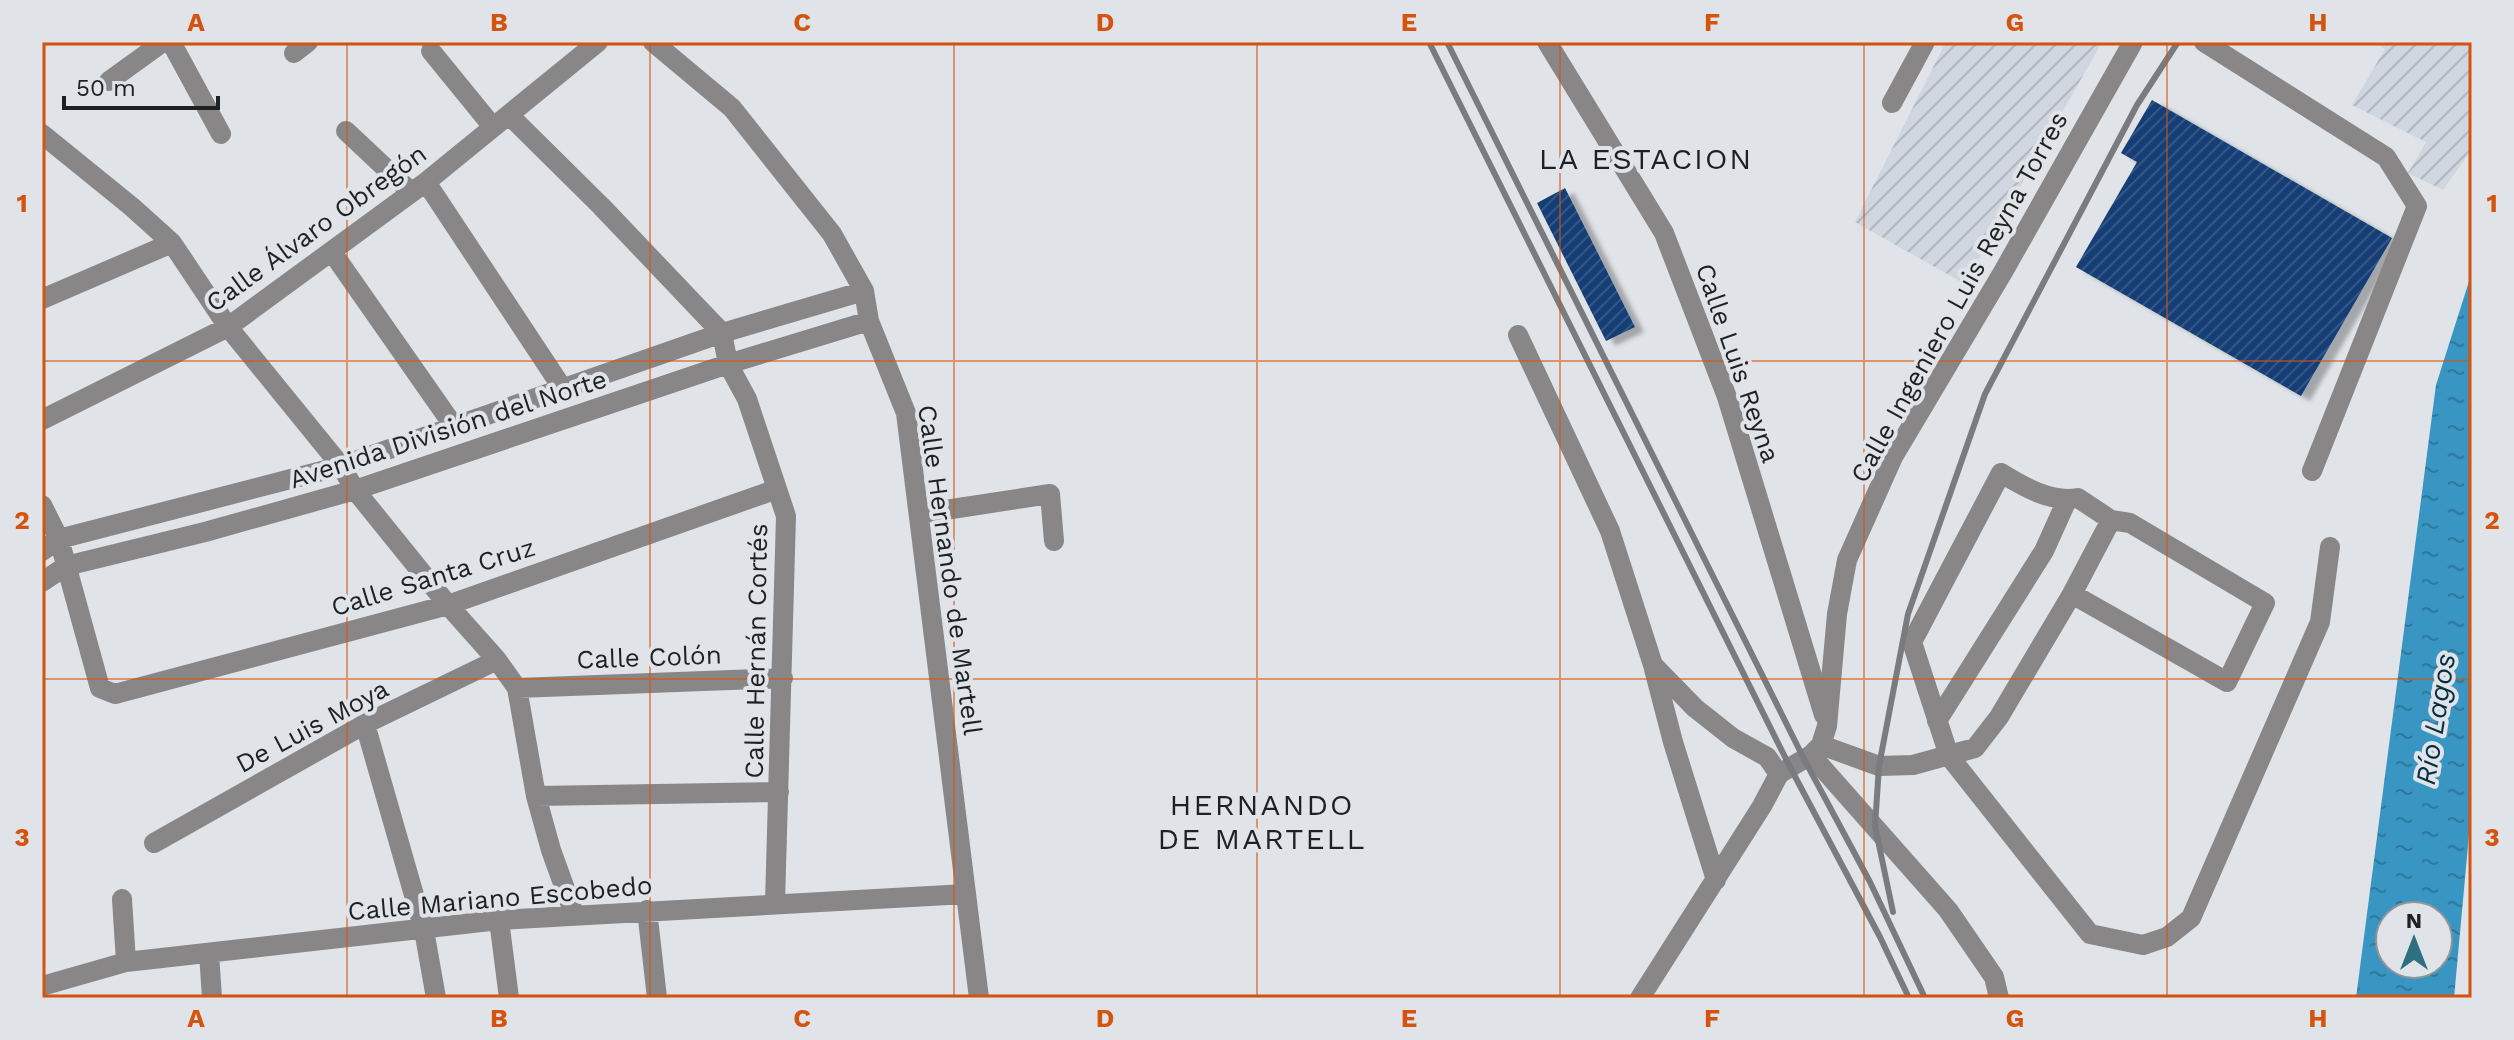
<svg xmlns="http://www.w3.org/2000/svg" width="2514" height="1040" font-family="'Work Sans',sans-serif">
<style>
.industrial{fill:url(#industrial-furrows)}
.water{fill:url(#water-ripples);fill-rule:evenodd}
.building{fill:url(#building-hatch);filter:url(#shadow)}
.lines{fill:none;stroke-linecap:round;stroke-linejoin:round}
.minor{stroke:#888686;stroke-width:20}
.rail{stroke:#797b7e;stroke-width:6}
.grid{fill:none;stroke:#d4530e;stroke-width:2;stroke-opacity:0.55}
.labels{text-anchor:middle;stroke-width:8;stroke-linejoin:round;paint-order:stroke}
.street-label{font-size:26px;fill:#1f2022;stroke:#e0e3e7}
.water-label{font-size:28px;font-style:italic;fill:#032e40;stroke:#e0e3e7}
.quarter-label{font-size:30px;letter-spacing:2px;fill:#1f2022;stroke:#e0e3e7}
.neatline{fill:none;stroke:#d4530e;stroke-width:3}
.grid-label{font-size:26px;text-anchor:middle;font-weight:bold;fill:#d4530e}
</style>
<defs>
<pattern id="industrial-furrows" width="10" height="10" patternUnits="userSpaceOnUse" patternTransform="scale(2)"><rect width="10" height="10" fill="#cfd6e0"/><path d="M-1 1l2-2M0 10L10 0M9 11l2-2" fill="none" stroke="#b1b7c0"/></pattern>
<pattern id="water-ripples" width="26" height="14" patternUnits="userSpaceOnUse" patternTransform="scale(2)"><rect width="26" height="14" fill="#3995c1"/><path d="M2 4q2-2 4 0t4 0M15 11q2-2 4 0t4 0" fill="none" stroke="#2f799c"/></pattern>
<pattern id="building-hatch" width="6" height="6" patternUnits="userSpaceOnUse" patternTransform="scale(2)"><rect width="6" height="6" fill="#123e76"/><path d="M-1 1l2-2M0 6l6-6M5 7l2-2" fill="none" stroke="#345784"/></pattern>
<filter id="shadow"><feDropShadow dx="9" dy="5" stdDeviation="2" flood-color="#0004"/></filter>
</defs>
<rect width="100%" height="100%" fill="#e0e3e7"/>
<!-- industrial -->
<path class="industrial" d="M1946,42H2102L1965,284L1855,222Z
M2373,42H2472V149L2443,190L2408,173L2426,142L2352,105L2385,49Z"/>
<!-- water -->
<path class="water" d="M2472,272V802L2454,998H2356L2436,385ZM2390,916H2438V964H2390Z"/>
<!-- building -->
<path class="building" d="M2152,100L2392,238L2301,396L2076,267L2137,162L2121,153Z
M1565,188L1635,327L1606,341L1537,203Z"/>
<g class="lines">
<!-- minor -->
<path class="minor" d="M171,42L221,134
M653,42L732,108L832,234L864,291L869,321L906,413L979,998
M1547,42L1664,233L1727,397L1824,715
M2204,42L2386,157L2417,206L2312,471
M431,51L493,127
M294,53L308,42
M109,81L163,42
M1892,103L1925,42
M509,115L601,206L722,333L728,364L747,399L786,516L775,903
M346,131L411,192
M42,134L132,207L172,243L228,327L341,466L355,490L448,605L497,660L517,688L536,796L551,850L574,914
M426,182L563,389
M332,252L453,425
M42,299L172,243
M1518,335L1610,531L1653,665L1695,708L1733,738L1767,757L1779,774
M42,420L228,327L426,182L598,42
M42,505L59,539L100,688L115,694L448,605L777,489
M919,514L1050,494L1054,541
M42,551L59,539L341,466L722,333L864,291
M42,582L66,566L205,532L355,490L728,364L869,321
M2072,594L2227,682L2265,603L2130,523L2111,520L2078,498C2051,503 2024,487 2001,473L1912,642L1949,756L2090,934L2143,945L2167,937L2191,918L2320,622L2330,547
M1654,669L1673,742L1716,880
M517,688L783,678
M1937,721L2044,551L2067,500
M365,724L424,930L436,998
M1821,745L1879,766L1913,765L1975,748L1999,717L2072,594L2111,520
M1811,755L1948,910L1994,977L1999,998
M536,796L779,792
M154,843L365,724L497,660
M122,899L126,962
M647,910L657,998
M499,920L509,998
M209,953L212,998
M42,986L126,962L499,920L966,894
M1640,998L1762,806L1779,774L1811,755L1821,745L1827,726L1837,614L1847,560L1893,457L2003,272L2133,42"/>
<!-- rail -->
<path class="rail" d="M1429,42L1790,767L1880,937L1909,998
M1447,42L1804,759L1870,882L1925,998
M1893,912L1875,826L1879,766L1908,614L1985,394L2137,105L2178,42"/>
</g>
<!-- grid -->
<path class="grid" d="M347,42V998M650,42V998M954,42V998M1257,42V998M1560,42V998M1864,42V998M2167,42V998M42,361H2472M42,679H2472"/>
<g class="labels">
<!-- street labels -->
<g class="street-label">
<text transform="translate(316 228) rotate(-36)" y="9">Calle Álvaro Obregón</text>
<text transform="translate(1959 297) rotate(-61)" y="9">Calle Ingeniero Luis Reyna Torres</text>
<text transform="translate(1738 363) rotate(71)" y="9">Calle Luis Reyna</text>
<text transform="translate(448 429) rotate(-18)" y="9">Avenida División del Norte</text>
<text transform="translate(950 570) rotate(82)" y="9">Calle Hernando de Martell</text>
<text transform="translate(433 577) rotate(-17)" y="9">Calle Santa Cruz</text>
<text transform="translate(756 651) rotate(-89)" y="9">Calle Hernán Cortés</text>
<text transform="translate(649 657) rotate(-2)" y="9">Calle Colón</text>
<text transform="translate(312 726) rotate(-28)" y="9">De Luis Moya</text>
<text transform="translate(500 898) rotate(-5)" y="9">Calle Mariano Escobedo</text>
</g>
<!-- water labels -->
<g class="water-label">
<text transform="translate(2435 719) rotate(-81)" y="10">Río Lagos</text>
</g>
<!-- quarter labels -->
<g class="quarter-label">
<text x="1646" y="169">LA ESTACION</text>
<text x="1262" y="815">HERNANDO<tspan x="1262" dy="34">DE MARTELL</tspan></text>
</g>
</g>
<!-- border -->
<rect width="2514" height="1040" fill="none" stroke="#e0e3e7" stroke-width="88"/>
<!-- north arrow -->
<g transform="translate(2414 940)"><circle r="38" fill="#e0e3e7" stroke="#939598" stroke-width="2"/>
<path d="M0-6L14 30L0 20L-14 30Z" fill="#2d7082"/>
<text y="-12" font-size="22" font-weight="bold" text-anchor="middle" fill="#1f2022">N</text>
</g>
<!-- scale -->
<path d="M64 96v12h154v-12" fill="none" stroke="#1f2022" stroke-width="4"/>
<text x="76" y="96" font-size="24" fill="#1f2022" stroke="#e0e3e7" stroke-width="6" paint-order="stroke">50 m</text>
<rect x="44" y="44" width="2426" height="952" class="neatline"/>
<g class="grid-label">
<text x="196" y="31">A</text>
<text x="499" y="31">B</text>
<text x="802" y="31">C</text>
<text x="1105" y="31">D</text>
<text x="1409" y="31">E</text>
<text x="1712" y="31">F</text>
<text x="2015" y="31">G</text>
<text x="2318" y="31">H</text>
<text x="22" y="212">1</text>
<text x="2492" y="212">1</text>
<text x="22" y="529">2</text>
<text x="2492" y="529">2</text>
<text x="22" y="846">3</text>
<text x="2492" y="846">3</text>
<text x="196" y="1027">A</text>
<text x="499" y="1027">B</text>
<text x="802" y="1027">C</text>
<text x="1105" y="1027">D</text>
<text x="1409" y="1027">E</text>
<text x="1712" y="1027">F</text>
<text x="2015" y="1027">G</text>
<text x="2318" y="1027">H</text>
</g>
</svg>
